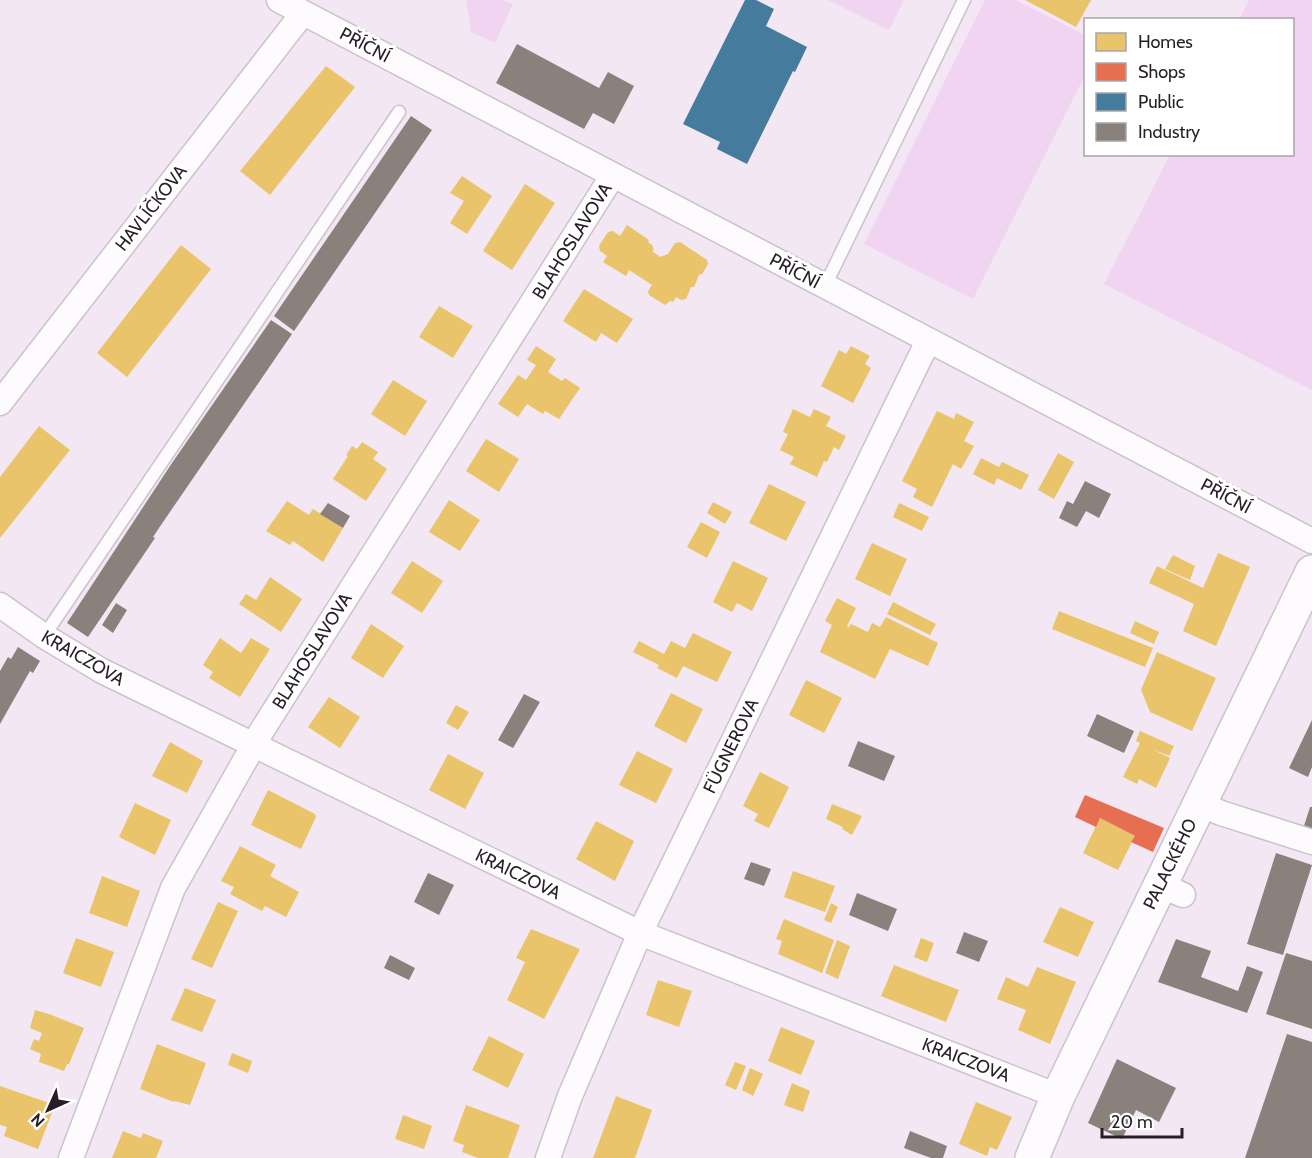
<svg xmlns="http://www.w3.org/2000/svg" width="1312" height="1158" font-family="Cabin,sans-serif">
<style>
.green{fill:#f1d4f2}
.homes{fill:#e9c46a}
.shops{fill:#e76f51}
.public{fill:#457b9d}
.industry{fill:#8a817c}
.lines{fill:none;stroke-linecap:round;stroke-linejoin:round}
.lane-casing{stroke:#ccc2cc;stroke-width:15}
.street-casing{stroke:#ccc2cc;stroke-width:27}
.secondary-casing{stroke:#ccc2cc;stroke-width:36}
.lane{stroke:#fdfbfd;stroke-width:12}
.street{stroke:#fdfbfd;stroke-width:24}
.secondary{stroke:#fdfbfd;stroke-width:33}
.labels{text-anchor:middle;stroke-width:6;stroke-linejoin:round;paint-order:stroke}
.street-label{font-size:18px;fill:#271f28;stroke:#fff}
</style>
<rect width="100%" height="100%" fill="#f3e7f3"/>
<!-- green -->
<path class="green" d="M466,0H503L513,4L495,43L471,32Z
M828,0H904L889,30Z
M985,0H1016L1085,35L1086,73L973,299L864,244Z
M1249,0H1312V390L1104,284L1170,155L1292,154V20L1239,19Z"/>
<!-- homes -->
<path class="homes" d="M1025,0H1091L1076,27Z
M326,66L355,87L270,195L240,171Z
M462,176L492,196L467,234L450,223L464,201L450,193Z
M525,184L555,203L512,270L483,251Z
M627,225L649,240L648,242L652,245L654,250L652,251L660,257L668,254L675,243L680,242L707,260L708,264L702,274L699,275L694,287H691L686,299L681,300L676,297L673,302L670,301L665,305L649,295L648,291L652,285L629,270L626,276L603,262L607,256L600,251L599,246L608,232L613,231L620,236Z
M181,245L211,269L127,377L97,353Z
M584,289L633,319L617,343L601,333L596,342L563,321Z
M439,306L473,326L453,358L419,337Z
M536,346L556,359L548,372L562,381L565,378L580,388L559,419L545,411L543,414L527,404L518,417L498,404L518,375L526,380L536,365L527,360Z
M851,346L870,356L865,364L871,368L853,403L821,386L839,350L846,354Z
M393,380L427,401L405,436L371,414Z
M793,409L810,417L814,409L831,417L826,426L846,436L839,450L834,447L827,462L824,461L817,477L790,464L794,457L780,450L788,434L783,432Z
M937,411L954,419L956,413L974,422L964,441L974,446L961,469L953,464L932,507L913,497L917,489L902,481Z
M39,426L70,450L0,538V477Z
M486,439L519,459L499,492L466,471Z
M362,442L378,452L373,459L387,469L366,501L333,479L348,456L346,455L352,446L357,449Z
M1058,453L1074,462L1054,499L1038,490Z
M981,458L999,467L1002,462L1029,475L1021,490L997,478L994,485L973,474Z
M769,484L806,502L786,541L749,523Z
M449,500L480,520L460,551L429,532Z
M287,501L309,515L313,509L343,528L323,562L293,541L290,545L266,531Z
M713,502L732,512L725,524L707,513Z
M899,503L929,517L922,531L893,517Z
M701,522L720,532L707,558L687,547Z
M872,543L907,559L890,596L855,579Z
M1218,553L1250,567L1216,646L1183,631L1194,604L1149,583L1157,566L1203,588Z
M1173,555L1195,566L1190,580L1165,569Z
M412,561L443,581L422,613L391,593Z
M733,561L768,578L752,611L737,603L732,612L713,602Z
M270,577L302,599L281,632L239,604L246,594L256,600Z
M837,598L856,608L847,626L849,627L851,624L868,632L872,623L880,627L886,617L938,643L928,666L890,649L875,679L820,652L832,625L825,621Z
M893,602L936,624L930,635L887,614Z
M1059,611L1153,648L1145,667L1052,629Z
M1135,621L1159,632L1154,644L1130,633Z
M371,624L404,646L383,678L351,658Z
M693,633L732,652L717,682L683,666L677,678L657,668L659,665L633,652L639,641L664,654L671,641L685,648Z
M220,638L241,653L251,638L270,649L240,697L209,678L213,672L203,665Z
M1157,652L1216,678L1192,731L1150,712L1141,690Z
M806,680L842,698L824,733L789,715Z
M671,693L703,709L686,743L654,726Z
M329,697L360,717L340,748L308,727Z
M456,705L469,712L458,730L446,723Z
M1140,731L1174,746L1169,756L1152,749L1170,758L1156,788L1139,779L1137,784L1123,777L1140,743L1136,741Z
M170,742L203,761L187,793L152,776Z
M637,751L673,769L656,803L619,785Z
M448,754L484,773L465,809L429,790Z
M760,772L789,787L769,828L754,821L758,814L743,806Z
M268,790L315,814L316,817L301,849L251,825Z
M135,803L171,820L155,855L119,837Z
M832,804L862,816L852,835L842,829L843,827L826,819Z
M1100,818L1135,836L1118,870L1083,853Z
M596,821L634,841L615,881L576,859Z
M240,846L276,865L270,876L299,892L286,917L265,906L262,911L230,894L234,887L221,881Z
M793,871L835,886L825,912L784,897Z
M102,876L140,891L127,927L89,913Z
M218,902L238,911L212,968L191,959Z
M831,903L838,907L831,923L824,920Z
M1060,907L1094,922L1078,957L1043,942Z
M784,919L834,940L822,973L778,954L782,941L776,939Z
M531,929L580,949L544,1019L507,1000L525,962L516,958Z
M76,938L114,952L101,987L63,973Z
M921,938L934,943L927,962L914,957Z
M837,940L850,946L838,979L825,973Z
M894,965L959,990L946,1022L881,996Z
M1037,967L1076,982L1050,1044L1018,1030L1026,1010L997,999L1006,977L1028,987Z
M658,980L692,991L679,1027L646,1015Z
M185,988L216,1000L202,1032L171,1020Z
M35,1010L49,1014L84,1028L69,1064H67L64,1071L39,1062L41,1054L30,1049L34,1039L39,1041L42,1033L30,1028Z
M781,1027L815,1041L801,1075L768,1061Z
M489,1036L524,1054L508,1088L472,1070Z
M157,1044L206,1063L190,1105L175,1101L174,1102L140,1089Z
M232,1053L252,1061L248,1073L228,1065Z
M735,1062L746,1066L736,1090L725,1085Z
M750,1068L763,1074L753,1096L742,1090Z
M792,1083L810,1091L803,1112L784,1105Z
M0,1086L55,1105L38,1149L4,1136L7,1127L0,1125Z
M616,1096L652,1110L635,1158H593Z
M976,1102L1012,1117L997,1150L990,1147L987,1156L959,1144Z
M466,1105L520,1125L508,1158H478L462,1152L464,1145L453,1141Z
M403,1115L432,1126L424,1149L395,1139Z
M123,1131L141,1138L143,1133L163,1141L156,1158H112Z"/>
<!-- shops -->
<path class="shops" d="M1085,795L1164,828L1153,852L1131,842L1135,836L1100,818L1096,827L1075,817Z"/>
<!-- public -->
<path class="public" d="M745,0H756L774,9L766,26L807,47L795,72L793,71L747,164L717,149L720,142L683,124Z"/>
<!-- industry -->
<path class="industry" d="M517,44L599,88L608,72L634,86L614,124L593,113L584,129L496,83Z
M411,116L432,130L294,331L274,316Z
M271,320L292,334L161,525L153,537L155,538L88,637L67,623L172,463Z
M1085,481L1111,494L1099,518L1086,511L1077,527L1059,518L1067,501L1073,504Z
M328,503L350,516L343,528L320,514Z
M116,603L127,610L113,633L102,625Z
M18,647L40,661L33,673L30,671L0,724V671L8,657L11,659Z
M524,694L540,702L513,748L498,740Z
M1097,714L1134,731L1124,753L1087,736Z
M1312,720V767L1308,777L1289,768Z
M858,741L895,756L884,781L848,766Z
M1310,807H1312V829L1304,826Z
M1276,853L1312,865L1283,955L1247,944Z
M751,862L771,869L764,886L744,879Z
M428,873L454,885L439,915L414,902Z
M857,893L897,909L888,931L849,915Z
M964,932L988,941L979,962L956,953Z
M1176,939L1211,951L1201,977L1238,991L1247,966L1263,972L1247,1013L1158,982Z
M1286,953L1312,961V1029L1266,1014Z
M390,955L415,968L409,980L384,968Z
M1287,1034L1312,1042V1158H1245Z
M1117,1059L1176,1088L1159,1122L1136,1110L1122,1139L1088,1123Z
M910,1131L947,1146L943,1158H931L904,1148Z"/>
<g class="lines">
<!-- lane casing -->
<g class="lane-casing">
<path id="lane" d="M825,286L964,0
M44,636L399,112"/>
</g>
<!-- street casing -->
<g class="street-casing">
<path id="street" d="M279,0L1312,541
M0,403L303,13
M0,605L44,636L102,671L640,933L1058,1096
M1200,804L1221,813L1312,842
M1160,885L1183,895
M71,1158L173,888L261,732L613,175
M548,1158L570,1096L640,933L928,341"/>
</g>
<!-- secondary casing -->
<g class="secondary-casing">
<path id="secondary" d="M1032,1158L1058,1096L1312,572"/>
</g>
<!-- lane -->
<use href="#lane" class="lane"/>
<!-- street -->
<use href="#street" class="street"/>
<!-- secondary -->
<use href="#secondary" class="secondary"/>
</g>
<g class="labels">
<!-- street labels -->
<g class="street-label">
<text transform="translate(365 45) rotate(28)" y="6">PŘÍČNÍ</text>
<text transform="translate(151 208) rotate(-52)" y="6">HAVLÍČKOVA</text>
<text transform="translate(572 241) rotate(-58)" y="6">BLAHOSLAVOVA</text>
<text transform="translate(795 271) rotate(28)" y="6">PŘÍČNÍ</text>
<text transform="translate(1226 496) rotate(28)" y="6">PŘÍČNÍ</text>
<text transform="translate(312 651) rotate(-58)" y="6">BLAHOSLAVOVA</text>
<text transform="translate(83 658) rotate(30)" y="6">KRAICZOVA</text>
<text transform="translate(731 746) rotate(-64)" y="6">FÜGNEROVA</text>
<text transform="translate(1170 864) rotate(-64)" y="6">PALACKÉHO</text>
<text transform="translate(518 874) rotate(26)" y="6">KRAICZOVA</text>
<text transform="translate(966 1060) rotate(21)" y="6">KRAICZOVA</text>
</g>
</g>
<!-- legend -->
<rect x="1084" y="18" width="210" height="138" fill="#ffffff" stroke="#a9a5a9" stroke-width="1.5"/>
<rect x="1096" y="33" width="30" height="18" fill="#e9c46a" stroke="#a9a5a9" stroke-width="1.5"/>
<text x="1138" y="48" font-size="18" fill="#271f28">Homes</text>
<rect x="1096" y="63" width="30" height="18" fill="#e76f51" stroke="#a9a5a9" stroke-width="1.5"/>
<text x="1138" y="78" font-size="18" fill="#271f28">Shops</text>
<rect x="1096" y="93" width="30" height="18" fill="#457b9d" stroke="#a9a5a9" stroke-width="1.5"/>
<text x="1138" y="108" font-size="18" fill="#271f28">Public</text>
<rect x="1096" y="123" width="30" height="18" fill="#8a817c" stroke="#a9a5a9" stroke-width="1.5"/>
<text x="1138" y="138" font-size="18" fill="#271f28">Industry</text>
<!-- north arrow -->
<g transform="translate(48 1110) rotate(225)" stroke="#ffffff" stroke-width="4.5" paint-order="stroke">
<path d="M0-4.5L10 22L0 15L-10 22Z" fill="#271f28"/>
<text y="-9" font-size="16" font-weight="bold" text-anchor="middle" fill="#271f28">N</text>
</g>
<!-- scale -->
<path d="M1102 1128v9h80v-9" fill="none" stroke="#271f28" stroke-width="3"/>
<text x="1111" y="1128" font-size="18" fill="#271f28" stroke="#ffffff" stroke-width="4.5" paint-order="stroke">20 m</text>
</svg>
